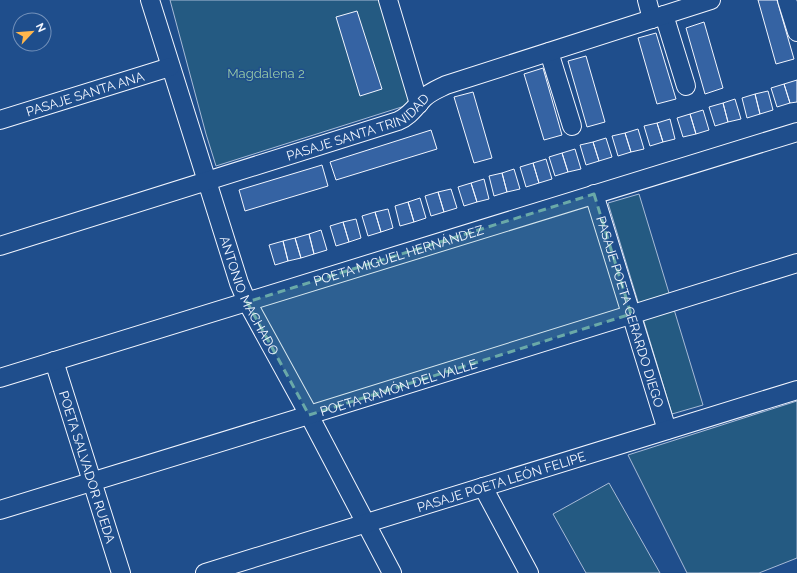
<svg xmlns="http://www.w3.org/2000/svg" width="797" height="573" font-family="Raleway,sans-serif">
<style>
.green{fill:#245a82;stroke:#a8bbd7}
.building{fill:#3563a3;stroke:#f2f6ff}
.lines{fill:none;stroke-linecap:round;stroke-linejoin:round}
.minor-casing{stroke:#f2f6ff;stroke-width:20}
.minor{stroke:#1f4e8c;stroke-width:18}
.marked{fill:#6aa9a8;fill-opacity:0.2;stroke:#6aa9a8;stroke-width:3;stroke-dasharray:8 5;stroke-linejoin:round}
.labels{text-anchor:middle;stroke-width:3;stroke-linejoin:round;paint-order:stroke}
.park-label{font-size:13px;fill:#97c8a6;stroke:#1f4e8c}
.street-label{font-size:13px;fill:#f2f6ff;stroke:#1f4e8c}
</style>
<rect width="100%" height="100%" fill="#1f4e8c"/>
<!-- green -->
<path class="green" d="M170,0H380L411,104L216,166L206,134Z
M639,194L703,405L672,414L608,203Z
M797,401V558L759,573H687L628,455Z
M609,483L660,573H586L553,514Z"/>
<!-- building -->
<path class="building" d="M758,0H777L794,59L776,64Z
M357,11L382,89L360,96L336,17Z
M704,22L723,88L705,94L686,28Z
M656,33L676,99L657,104L638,38Z
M586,56L605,122L587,127L568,61Z
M543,68L562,135L544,140L524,74Z
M797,80V102L790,103L784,84Z
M784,84L790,103L777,107L771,88Z
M768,91L773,110L760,114L755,94Z
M473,92L492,158L474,163L454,97Z
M755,94L760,114L747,118L742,98Z
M735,99L741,119L728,122L723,103Z
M723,103L728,122L715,126L709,107Z
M703,110L709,130L696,134L690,114Z
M690,114L696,134L683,137L677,118Z
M670,119L675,139L663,142L657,123Z
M657,123L663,142L650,146L644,126Z
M638,129L644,149L631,152L625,133Z
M431,130L437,149L336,180L330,162Z
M625,133L631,152L618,156L612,136Z
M606,138L612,157L599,161L593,142Z
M593,142L599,161L586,165L580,145Z
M575,149L581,169L568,172L562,153Z
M562,153L568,172L555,176L549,157Z
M546,159L552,179L539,183L533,163Z
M533,163L539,183L526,187L520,167Z
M322,165L328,186L245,211L239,190Z
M514,169L520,189L507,192L502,173Z
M502,173L507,192L494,196L489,176Z
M484,179L489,199L477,202L471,183Z
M471,183L477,202L464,206L458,187Z
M451,189L457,208L444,212L438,192Z
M438,192L444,212L431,216L425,196Z
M420,198L426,218L414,222L408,202Z
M408,202L414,222L400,226L395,206Z
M388,209L393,228L381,232L375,212Z
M375,212L381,232L368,236L362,216Z
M356,219L361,238L349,242L343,222Z
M343,222L349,242L336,246L330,226Z
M321,230L327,250L314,254L309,234Z
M309,234L314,254L301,258L295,238Z
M295,238L301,258L288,261L283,241Z
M283,241L288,261L275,265L269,245Z"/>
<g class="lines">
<!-- minor casing -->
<g class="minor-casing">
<g id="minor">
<path id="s1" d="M150,0L239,283L247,302L309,415L392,573"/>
<path d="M388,0L419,104"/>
<path d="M647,0L652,19"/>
<path d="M787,0L797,32"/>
<path d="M664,15L686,86"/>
<path d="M549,52L572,126"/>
<path id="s2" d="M0,120L170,67"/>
<path id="s3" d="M594,194L667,430"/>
<path id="s4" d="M0,246L398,121C410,116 415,107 424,98C430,92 438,89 446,85L711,0"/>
<path id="s5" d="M54,361L121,573"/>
<path id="s6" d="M0,378L797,132"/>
<path d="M483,487L529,573"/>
<path id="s7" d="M0,510L309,415L797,263"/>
<path id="s8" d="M205,573L797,390"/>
</g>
</g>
<!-- minor -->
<use href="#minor" class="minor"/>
</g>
<!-- marked area -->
<path class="marked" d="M594,194L631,314L309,415L247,302Z"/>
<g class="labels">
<!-- park labels -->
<g class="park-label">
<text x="266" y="78">Magdalena 2</text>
</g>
<!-- street labels -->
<g class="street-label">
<text dy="5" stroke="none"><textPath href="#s2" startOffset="89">PASAJE SANTA ANA</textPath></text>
<text dy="5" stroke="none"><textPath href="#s4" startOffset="378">PASAJE SANTA TRINIDAD</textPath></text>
<text dy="5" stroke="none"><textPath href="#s6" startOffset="417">POETA MIGUEL HERNÁNDEZ</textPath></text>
<text dy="5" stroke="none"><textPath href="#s1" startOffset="312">ANTONIO MACHADO</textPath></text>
<text dy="5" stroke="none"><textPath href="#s3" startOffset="123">PASAJE POETA GERARDO DIEGO</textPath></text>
<text dy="5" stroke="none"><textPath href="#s7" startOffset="417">POETA RAMÓN DEL VALLE</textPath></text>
<text dy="5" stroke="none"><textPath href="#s5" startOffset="111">POETA SALVADOR RUEDA</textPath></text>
<text dy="5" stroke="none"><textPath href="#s8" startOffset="310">PASAJE POETA LEÓN FELIPE</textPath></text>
</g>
</g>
<!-- north arrow -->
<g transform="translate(32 32) rotate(64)"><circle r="19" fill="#1f4e8c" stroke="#7391ba"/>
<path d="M0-3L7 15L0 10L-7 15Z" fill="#ffb74d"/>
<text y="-6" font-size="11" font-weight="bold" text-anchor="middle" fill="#f2f6ff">N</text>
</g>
</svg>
